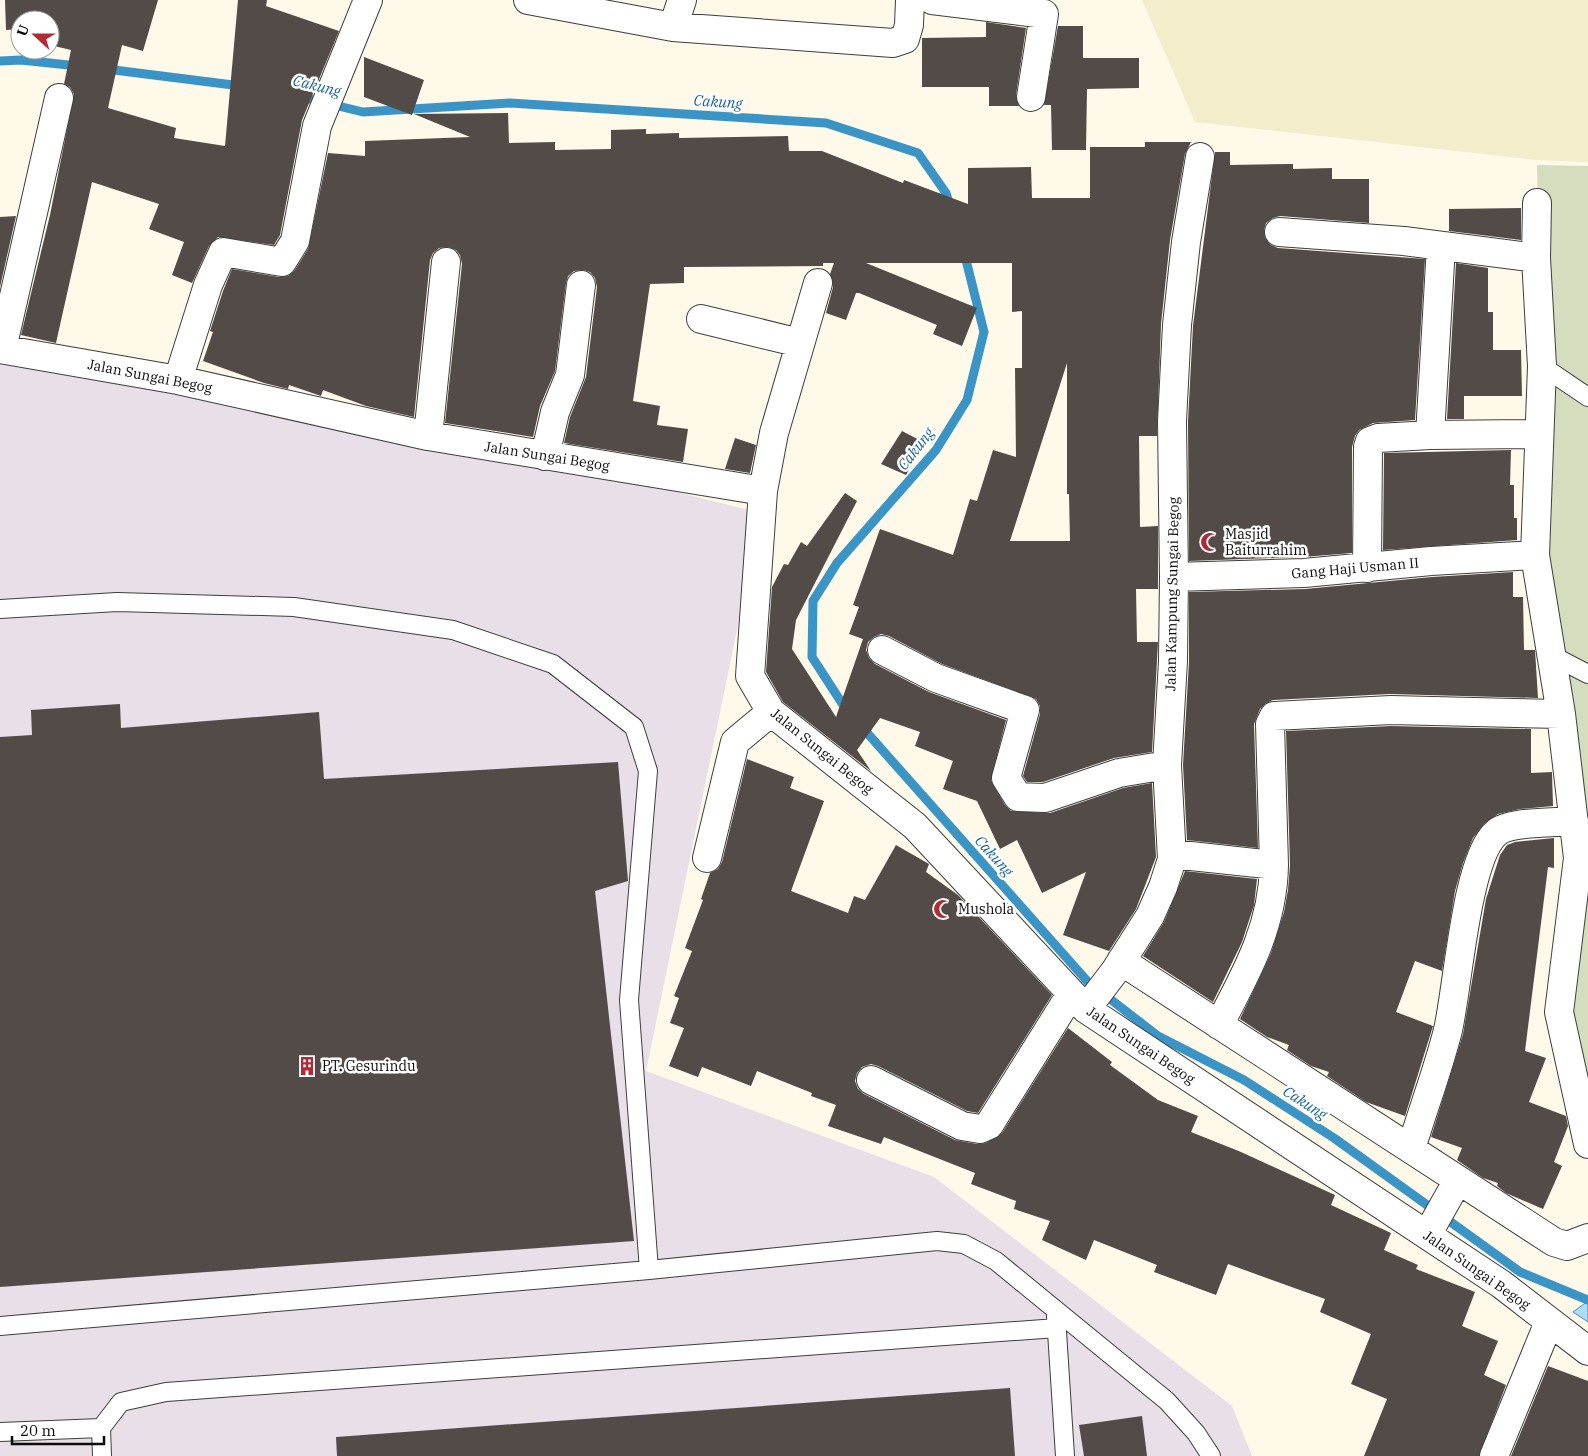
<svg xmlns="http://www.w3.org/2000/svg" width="1588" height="1456" font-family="'IBM Plex Serif',serif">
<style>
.industrial{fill:#e8dfe9}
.farmland{fill:#f2edcb}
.cemetery{fill:#d4ddbd}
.water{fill:#b0dcf3;stroke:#3b94c6}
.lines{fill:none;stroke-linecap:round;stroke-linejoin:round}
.stream{stroke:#3b94c6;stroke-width:9}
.building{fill:#534b48;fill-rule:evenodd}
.service-casing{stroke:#3e3e3e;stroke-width:20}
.minor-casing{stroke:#3e3e3e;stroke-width:30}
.service{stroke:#fff;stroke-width:18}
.minor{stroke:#fff;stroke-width:28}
.labels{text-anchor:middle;stroke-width:5;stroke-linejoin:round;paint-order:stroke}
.street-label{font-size:14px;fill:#0b0b0b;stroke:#fff}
.poi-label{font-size:14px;fill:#0b0b0b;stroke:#fff;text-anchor:start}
.water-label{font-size:15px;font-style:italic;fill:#1b6495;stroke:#fff}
</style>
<rect width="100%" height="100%" fill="#fef9e9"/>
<!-- industrial -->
<path class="industrial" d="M0,344L149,361L761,513L646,1071L934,1177L1232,1406L1252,1456H0Z"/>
<!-- farmland -->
<path class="farmland" d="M1142,0H1588V162L1537,160L1195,122Z"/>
<!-- cemetery -->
<path class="cemetery" d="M1537,165L1588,166V1144L1559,1012L1578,858L1535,555L1542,366Z"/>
<!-- water -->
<path class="water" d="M1588,1301V1322L1573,1312Z"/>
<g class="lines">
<!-- stream -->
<path class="stream" d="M0,61L21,60L78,66
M106,69L241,86
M301,97L363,112L510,103L826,123L918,153L946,193L950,206
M847,711L812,657L813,601L837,563L936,450L967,400L984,332L964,252
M861,726L1088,982L1158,1036L1244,1080L1334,1138L1520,1272L1588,1300"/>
</g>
<!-- building -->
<path class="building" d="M5,0H158L143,51L122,45L108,108L176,128L174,138L225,146L238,0H267L266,6L339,31L302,120L280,235L274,245L218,237L209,246L192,283L172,275L184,242L149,229L159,204L92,182L56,343L21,335L50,215L74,94L70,87L64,84L71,50L50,45V20H20V29L6,30Z
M986,22L1026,28L1016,95L1019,106H989V87H922V38L986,37Z
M1058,26H1083V58H1139V88L1087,89L1086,150H1052L1051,105H1044Z
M364,57L424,80L412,115L364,97Z
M508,113L509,143L555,142V150L611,149V130L646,129V134L679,133V138L788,136L789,151H822L903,183L904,180L968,204V168L1031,167L1032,198H1090V147H1145V142H1191L1185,154L1170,240L1161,324L1157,436H1139L1140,527L1158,526V589H1136L1137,642H1158L1152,752L1114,758L1043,782H1027L1023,776L1040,714V706L1036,699L942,664L889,636L881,634L874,637L868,642L866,650L869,658L875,664L929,692L1006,720L991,780L1005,805L1011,811L1050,813L1123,788L1152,783L1156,857L1136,909L1109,951L1063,935L1086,872L1042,893L1017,840L1000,849L977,801L943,789L953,761L915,746L920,732L880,718L857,750L871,771L783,702L766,672L772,587L784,564L788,565L801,542L807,546L845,493L857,501L796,620L792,649L836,717L863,639L849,634L859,607L853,605L880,529L953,555L970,499L977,501L993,450L1016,457L1015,368H1022V311L1012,312V263H866L977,308L962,346L933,334L937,325L859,293H856L846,320L826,313L833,287L830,274L834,263H823V266L684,267V283L650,284L633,401L660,406L657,425L688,429L683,462L564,443L570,417L586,377L597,287L595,278L590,272L583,270L574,271L568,276L566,283L555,371L540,406L533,437L445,423L462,264L460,255L456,250L448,247L439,248L433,253L430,260L414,417L366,406L323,390L321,396L289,385L288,389L264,383L203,361L213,332L210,331L223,291L232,269L279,277L288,276L295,270L308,249L328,153L365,156V141L470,137L414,114ZM1067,363V494H1069L1070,541H1010Z
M1215,152H1230V165L1293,164V169L1332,168V179H1369V223L1280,216L1273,218L1266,223L1264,230L1265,238L1271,245L1278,248L1425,259L1415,420L1373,423L1359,430L1355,436L1352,447V553L1303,557L1189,561L1188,421L1193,326Z
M1521,208V240L1449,231V209Z
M16,216L0,287V217Z
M1456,263L1488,268V312H1493V350H1521L1522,396H1464V419H1447Z
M902,431L925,443L906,475L881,464Z
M735,438L756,445L750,473L725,469Z
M1511,450L1510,485H1514V518H1517V540L1383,550L1384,453Z
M1513,572V597H1523L1524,650H1535L1538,698L1390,694L1273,700L1266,703L1260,709L1254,724L1258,848L1187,840L1183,765L1189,662V592L1305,589L1432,577Z
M120,704L121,728L319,712L324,779L618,762L628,881L595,891L634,1241L0,1287V737L32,735L31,710Z
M1391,726L1531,729V773L1552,772V774L1553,806L1520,809L1498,814L1484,824L1473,838L1463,863L1455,891L1442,971L1415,961L1396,1012L1433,1026L1405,1116L1366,1102L1327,1076L1329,1072L1311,1066L1287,1050L1289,1045L1267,1037L1240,1019L1271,953L1284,912L1288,890L1290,865L1286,731Z
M747,759L794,777L790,788L824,801L791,891L848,913L854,896L865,900L896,845L929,864L926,872L958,895L1052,995L978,1113L967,1111L878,1066L871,1064L862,1067L857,1073L855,1081L858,1089L864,1094L955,1140L977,1144L986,1143L1002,1133L1068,1028L1112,1062L1110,1065L1158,1100L1198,1116L1191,1132L1241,1152L1335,1195L1331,1205L1391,1233L1384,1250L1418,1265L1416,1269L1475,1292L1462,1326L1498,1341L1484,1375L1506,1385L1479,1456H1364L1387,1399L1351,1384L1371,1334L1320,1312L1325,1299L1228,1264L1216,1295L1154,1272L1157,1265L1094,1240L1086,1260L1042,1240L1050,1221L1014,1209L1016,1201L971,1184L975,1173L884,1137L881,1144L828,1126L836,1105L811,1096L812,1093L757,1071L751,1086L702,1067L698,1077L669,1066L684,1028L670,1023L679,998L674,996L692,951L685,948L703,900L701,899L710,873L718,869L722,862Z
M1554,838V868L1548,867L1525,1051L1546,1058L1529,1102L1566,1116L1568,1126L1554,1162L1562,1166L1543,1209L1506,1193L1497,1186L1498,1183L1483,1178L1457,1160L1462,1148L1431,1137L1463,1034L1486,899L1500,855L1507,845L1515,842Z
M1185,871L1257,879L1254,905L1242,942L1213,1002L1143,956L1164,922Z
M1548,1366L1588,1381V1456H1511Z
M1010,1388L1015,1456H337L336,1437Z
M1142,1416L1147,1456H1084L1079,1425Z"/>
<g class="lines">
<!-- service casing -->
<g class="service-casing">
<path id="service" d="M1542,366L1588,397
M0,609L117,602L294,607L453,630L553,664L634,727L648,771L629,1000L649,1270
M1553,656L1588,674
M1056,1316L1065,1456
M0,1326L649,1270L937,1241L964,1244L996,1261L1167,1401L1196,1433L1211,1456
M0,1432L101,1428
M102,1456L101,1428L121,1402L166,1392L1057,1328"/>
</g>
<!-- minor casing -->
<g class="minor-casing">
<path id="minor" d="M528,0L673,27L893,43L905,39L909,25L910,0
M932,0L1044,14L1031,97
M673,27L682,0
M1537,203L1536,258L1542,366L1535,555L1561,714L1578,858L1559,1012L1588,1144
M1279,232L1404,241L1536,258
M1441,246L1430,435L1539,434
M701,319L800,343
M0,349L178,380L428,436L763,491L750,676L771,712L915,826L1086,1009L1501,1284L1588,1351
M2,349L59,98
M178,380L208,285L223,252L282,262L295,241L317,126L368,0
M428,436L446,262
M545,456L555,412L570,375L581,285
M763,491L774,433L818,283
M1367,568L1368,447L1370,441L1378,438L1430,435
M1174,577L1304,573L1431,561L1535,555
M882,650L936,678L1025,710L1006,778L1018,797L1045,798L1119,773L1167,765
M1172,854L1274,865L1270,724L1274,716L1391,710L1561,714
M707,858L735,742L771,712
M1121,961L1554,1242L1567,1246L1588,1238
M1086,1009L1115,971L1150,916L1163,887L1172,859L1167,765L1173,661L1174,577L1172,421L1177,325L1186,242L1200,157
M1219,1025C1247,972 1273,926 1274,865
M871,1080L962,1126L980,1129L989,1125L1071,994
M1411,1149C1423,1109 1438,1070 1448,1030C1458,987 1466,859 1496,833C1509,821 1555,823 1574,821
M1427,1235L1458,1180
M1494,1456L1549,1322"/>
</g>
<!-- service -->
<use href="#service" class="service"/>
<!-- minor -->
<use href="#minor" class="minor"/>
</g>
<!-- icons -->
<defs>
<g id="mosque-bare" transform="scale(1.5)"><path d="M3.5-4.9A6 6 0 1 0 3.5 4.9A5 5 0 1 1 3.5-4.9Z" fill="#b32a36" stroke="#fff" stroke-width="2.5" paint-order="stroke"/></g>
<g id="building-bare" transform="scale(1.5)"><path d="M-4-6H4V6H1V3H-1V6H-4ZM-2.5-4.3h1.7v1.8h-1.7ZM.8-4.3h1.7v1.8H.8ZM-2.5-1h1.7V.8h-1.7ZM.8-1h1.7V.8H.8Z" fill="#b32a36" stroke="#fff" stroke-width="2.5" paint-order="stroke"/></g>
</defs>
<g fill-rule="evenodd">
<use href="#mosque-bare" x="1210" y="542"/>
<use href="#mosque-bare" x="943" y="909"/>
<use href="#building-bare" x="307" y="1066"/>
</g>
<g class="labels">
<!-- street labels -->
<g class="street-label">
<text transform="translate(150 376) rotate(11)" y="5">Jalan Sungai Begog</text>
<text transform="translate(547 456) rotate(9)" y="5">Jalan Sungai Begog</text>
<text transform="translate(1355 568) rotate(-5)" y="5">Gang Haji Usman II</text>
<text transform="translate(1172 594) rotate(-89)" y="5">Jalan Kampung Sungai Begog</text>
<text transform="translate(822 751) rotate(39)" y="5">Jalan Sungai Begog</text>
<text transform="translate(1141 1045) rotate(34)" y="5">Jalan Sungai Begog</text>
<text transform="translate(1477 1270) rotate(35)" y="5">Jalan Sungai Begog</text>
</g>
<!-- poi labels -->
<g class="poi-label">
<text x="1225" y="539">Masjid<tspan x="1225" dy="16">Baiturrahim</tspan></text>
<text x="958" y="914">Mushola</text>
<text x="322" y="1071">PT. Gesurindu</text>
</g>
<!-- water labels -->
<g class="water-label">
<text transform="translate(317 86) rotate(14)" y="5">Cakung</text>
<text transform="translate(718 102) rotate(4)" y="5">Cakung</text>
<text transform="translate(916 449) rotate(-52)" y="5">Cakung</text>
<text transform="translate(994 856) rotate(48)" y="5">Cakung</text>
<text transform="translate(1305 1103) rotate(33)" y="5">Cakung</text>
</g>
</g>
<!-- north arrow -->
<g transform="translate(35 35) rotate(291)"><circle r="24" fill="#ffffff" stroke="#9d9d9d"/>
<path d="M0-4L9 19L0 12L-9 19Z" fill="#b32a36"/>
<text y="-8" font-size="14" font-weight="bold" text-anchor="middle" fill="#0b0b0b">U</text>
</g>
<!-- scale -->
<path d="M12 1436v8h92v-8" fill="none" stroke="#0b0b0b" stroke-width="2.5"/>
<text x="20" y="1436" font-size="15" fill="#0b0b0b" stroke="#ffffff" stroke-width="4" paint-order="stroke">20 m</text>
</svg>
